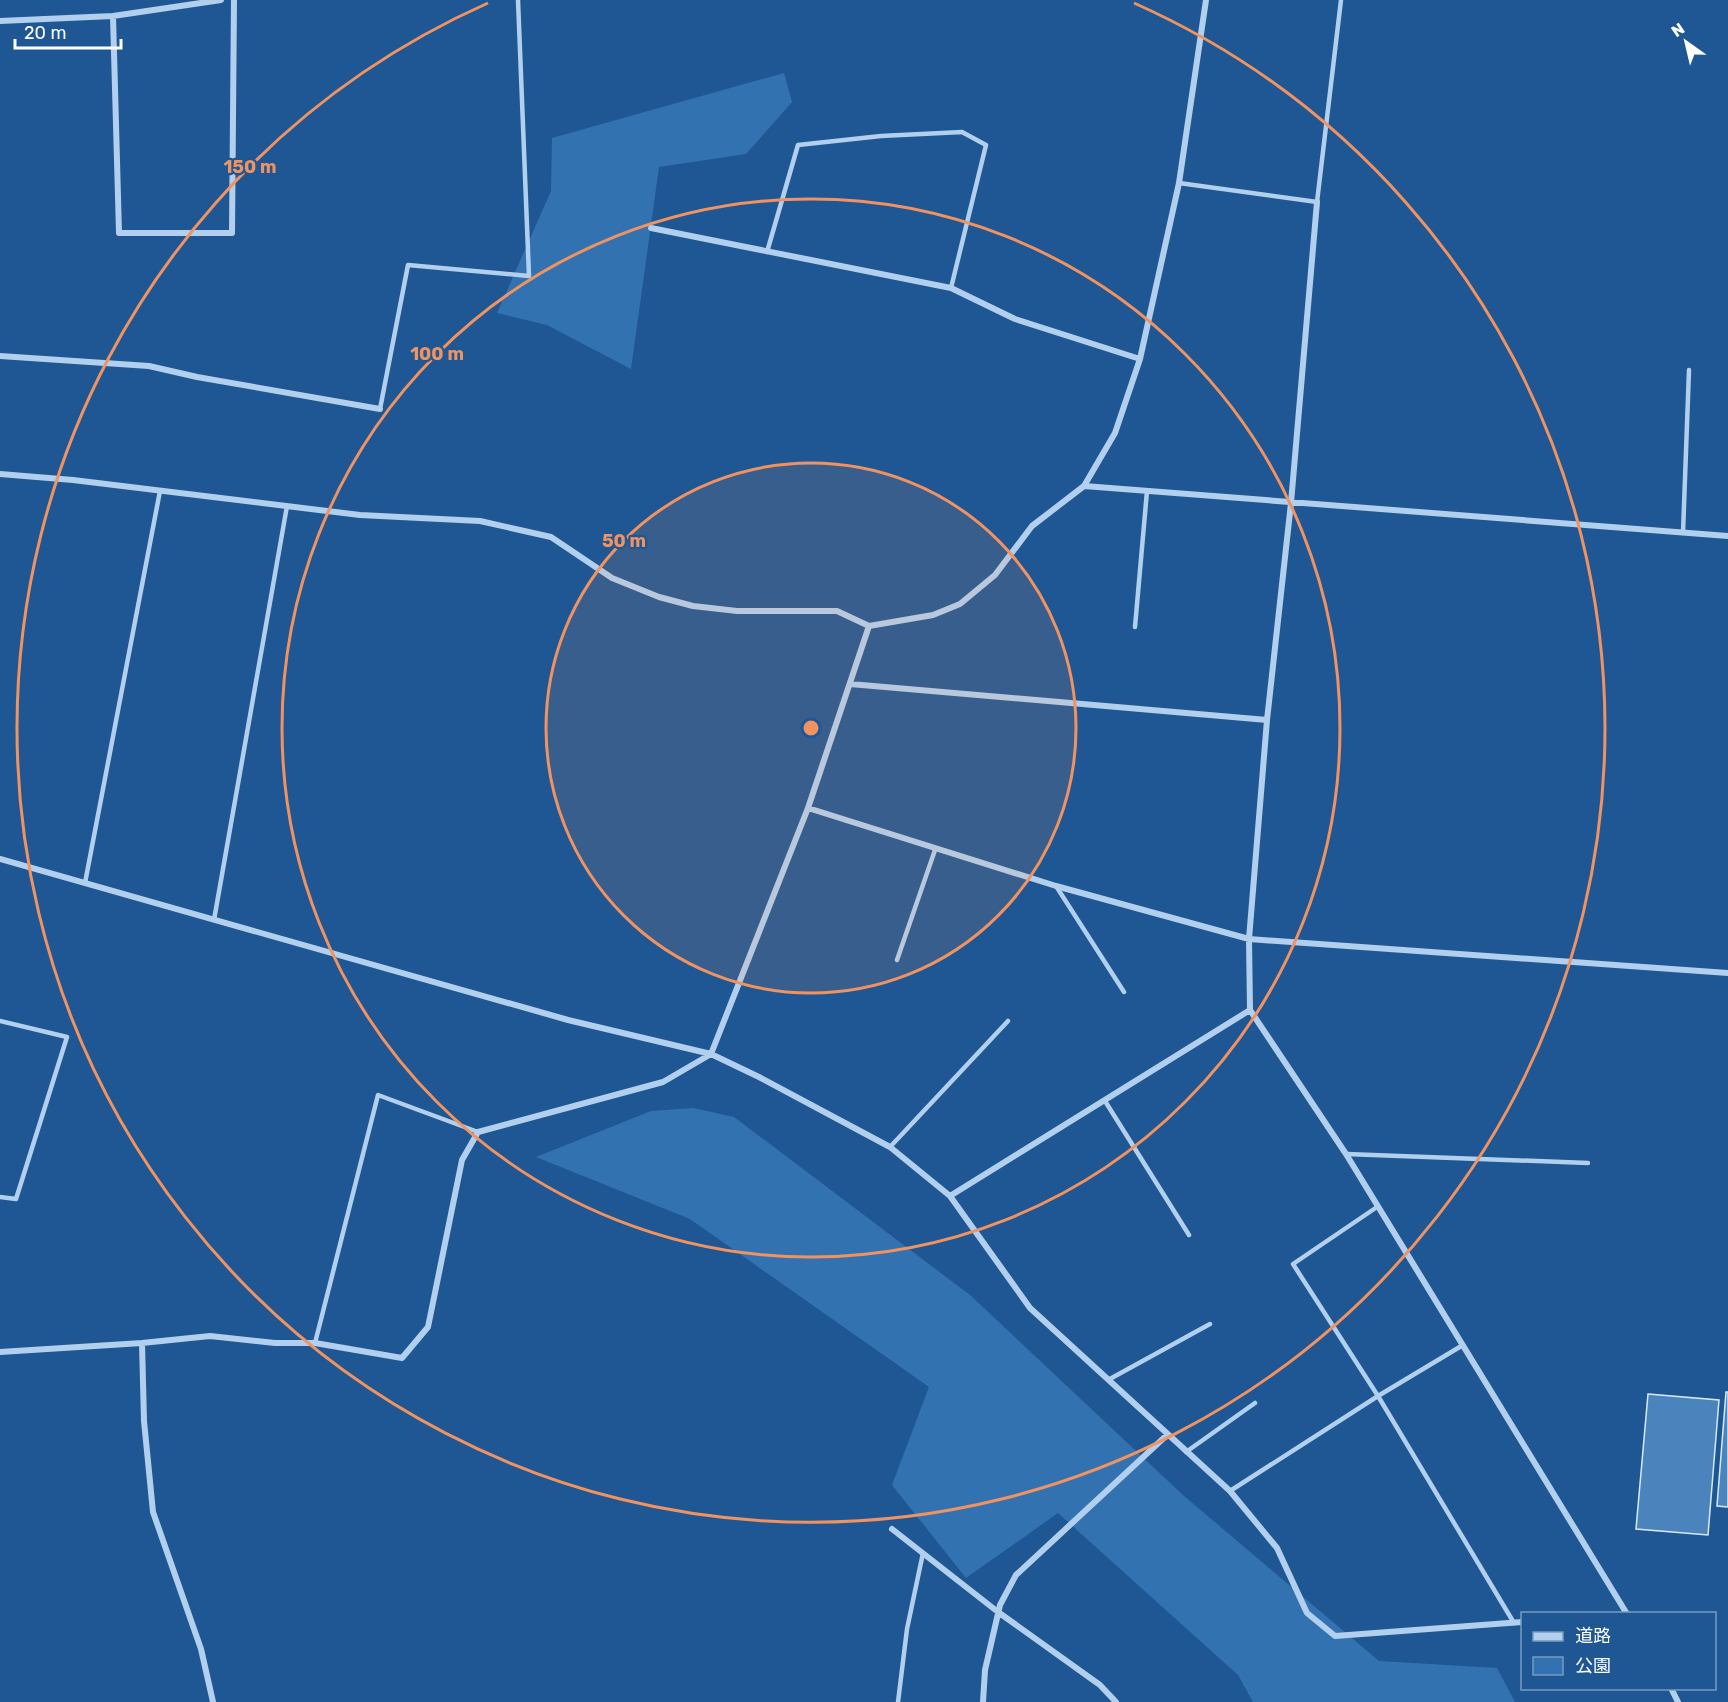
<svg xmlns="http://www.w3.org/2000/svg" width="1728" height="1702" font-family="Rubik,'Noto Sans JP',sans-serif">
<style>
.green{fill:#3372b1}
.building{fill:#4b83bc;stroke:#d8e9fa;stroke-width:1.5}
.lines{fill:none;stroke-linecap:round;stroke-linejoin:round}
.lane{stroke:#b2d0ee;stroke-width:4.5}
.street{stroke:#b2d0ee;stroke-width:6}
.ring{fill:none;stroke:#f09361;stroke-width:3}
.centre{fill:#f09361;stroke:#1f5794;stroke-width:3}
.ring-label{font-size:18px;text-anchor:middle;font-weight:bold;fill:#f09361;stroke:#1f5794;stroke-width:4.5;stroke-linejoin:round;paint-order:stroke}
</style>
<rect width="100%" height="100%" fill="#1f5794"/>
<!-- green -->
<path class="green" d="M784,73L792,102L746,154L659,167L631,369L547,325L497,313L551,191L552,138Z
M693,1108L734,1117L970,1295L1184,1496L1379,1661L1497,1668L1515,1702H1253L1238,1675L1058,1513L966,1578L892,1485L929,1387L690,1219L536,1157L651,1111Z"/>
<!-- building -->
<path class="building" d="M1726,1392H1728V1507L1717,1506Z
M1648,1394L1719,1400L1708,1535L1636,1529Z"/>
<g class="lines">
<!-- lane -->
<path class="lane" d="M1179,183L1317,202L1341,0
M767,252L798,145L881,136L962,132L986,145L951,288
M380,409L408,265L529,276L518,0
M1683,533L1689,370
M1135,627L1147,491
M85,883L160,491
M1056,886L1124,992
M214,920L287,506
M897,960L935,850
M0,1021L67,1037L16,1199L0,1197
M1105,1101L1189,1235
M890,1147L1008,1021
M1346,1154L1588,1163
M1377,1207L1293,1264L1378,1396L1514,1623
M315,1343L378,1095L478,1132
M1108,1380L1210,1324
M1186,1452L1255,1403
M1230,1491L1378,1396L1463,1345
M898,1702L907,1629L923,1553"/>
<!-- street -->
<path class="street" d="M113,16L119,233H232L234,0
M0,21L113,16L221,0
M1317,202L1291,503L1267,720L1249,939L1250,1010L1346,1154L1627,1614
M651,228L951,288L1015,319L1140,359
M0,356L149,366L197,377L380,409
M0,474L73,480L360,515L480,521L551,537L612,578L659,597L693,606L737,611H837L869,626L933,615L960,604L995,575L1032,526L1084,486L1115,433L1140,359L1179,183L1206,0
M1084,486L1728,536
M850,684L1267,720
M808,808L1056,886L1249,939L1728,973
M0,859L568,1020L711,1054L759,1077L890,1147L950,1196L1030,1308L1230,1491L1277,1548L1307,1613L1335,1636L1522,1622
M950,1196L1250,1010
M142,1343L144,1421L153,1512L201,1649L213,1702
M0,1352L142,1343L210,1336L275,1343H315L402,1358L428,1327L462,1160L478,1132L663,1082L711,1054L808,808L869,626
M892,1529L998,1612L1100,1685L1116,1702
M1671,1688L1678,1702
M983,1702L985,1670L1000,1605L1016,1575L1167,1435"/>
</g>
<!-- distance rings -->
<circle cx="811" cy="728" r="265" fill="#f09361" fill-opacity=".12"/>
<g class="ring">
<circle cx="811" cy="728" r="265"/>
<circle cx="811" cy="728" r="529"/>
<path d="M1134 3A794 794 0 1 1 488 3"/>
</g>
<circle cx="811" cy="728" r="9" class="centre"/>
<g class="ring-label">
<text x="250" y="173">150 m</text>
<text x="437" y="360">100 m</text>
<text x="624" y="547">50 m</text>
</g>
<!-- legend -->
<rect x="1521" y="1612" width="195" height="78" fill="#1f5794" stroke="#799abf" stroke-width="1.5"/>
<rect x="1533" y="1632" width="30" height="9" fill="#b2d0ee" stroke="#799abf" stroke-width="1.5"/>
<text x="1575" y="1642" font-size="18" fill="#ffffff">道路</text>
<rect x="1533" y="1657" width="30" height="18" fill="#3372b1" stroke="#799abf" stroke-width="1.5"/>
<text x="1575" y="1672" font-size="18" fill="#ffffff">公園</text>
<!-- north arrow -->
<g transform="translate(1686 42) rotate(326)" stroke="#1f5794" stroke-width="4.5" paint-order="stroke">
<path d="M0-4.5L10 22L0 15L-10 22Z" fill="#ffffff"/>
<text y="-9" font-size="16" font-weight="bold" text-anchor="middle" fill="#ffffff">N</text>
</g>
<!-- scale -->
<path d="M15 39v9h106v-9" fill="none" stroke="#ffffff" stroke-width="3"/>
<text x="24" y="39" font-size="18" fill="#ffffff" stroke="#1f5794" stroke-width="4.5" paint-order="stroke">20 m</text>
</svg>
